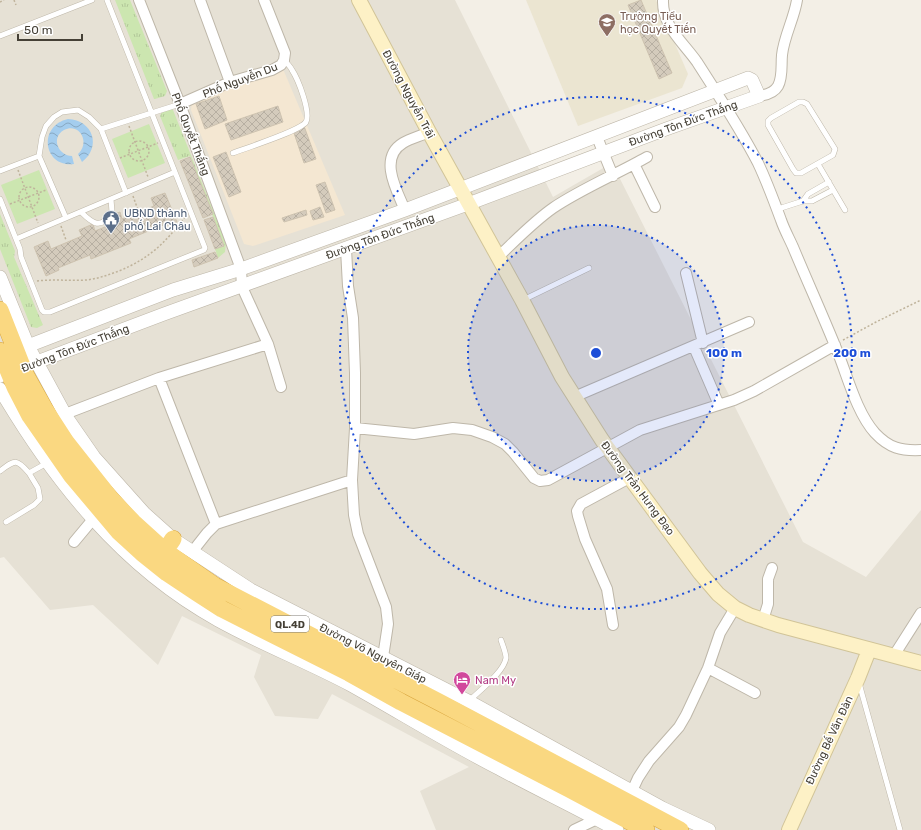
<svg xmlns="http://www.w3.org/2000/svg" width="921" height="830" font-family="Rubik,sans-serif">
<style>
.residential{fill:#e6e1d5}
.commercial{fill:#f4e7d2}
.education{fill:#ebe5d1}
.grass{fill:url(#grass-tufts)}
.green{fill:#cce6b0}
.water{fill:url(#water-waves)}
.building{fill:url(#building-cross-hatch);stroke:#cec3b0}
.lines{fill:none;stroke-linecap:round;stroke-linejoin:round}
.service-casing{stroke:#beb7a9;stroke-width:6}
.minor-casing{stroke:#beb7a9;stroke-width:12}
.tertiary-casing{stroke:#beb7a9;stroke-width:14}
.secondary-casing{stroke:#d1c498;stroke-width:16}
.trunk-casing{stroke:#d8a43b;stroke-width:18}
.path{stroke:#bfb39b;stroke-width:1.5;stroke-dasharray:2 2;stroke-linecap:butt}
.service{stroke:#fff;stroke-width:5}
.minor{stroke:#fff;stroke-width:10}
.tertiary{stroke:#fff;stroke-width:13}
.secondary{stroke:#fdf1c6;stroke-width:14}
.trunk{stroke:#fad881;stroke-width:17}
.ring{fill:none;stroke:#1d4ed8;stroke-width:2;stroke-dasharray:2 4}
.labels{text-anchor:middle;stroke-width:3;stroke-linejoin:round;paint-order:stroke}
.shield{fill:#fff;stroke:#7d7972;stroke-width:1}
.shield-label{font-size:10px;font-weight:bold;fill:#454036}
.education-label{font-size:11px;fill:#785e54;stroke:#fff;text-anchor:start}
.street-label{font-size:11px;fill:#454036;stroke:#fff}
.service-label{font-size:11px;fill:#4e5e75;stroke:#fff;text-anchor:start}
.hotel-label{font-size:11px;fill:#b23c85;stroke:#fff;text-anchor:start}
.centre{fill:#1d4ed8;stroke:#fff;stroke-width:2}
.ring-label{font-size:12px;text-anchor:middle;font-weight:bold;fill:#1d4ed8;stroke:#fff;stroke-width:3;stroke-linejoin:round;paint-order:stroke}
</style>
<defs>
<pattern id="grass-tufts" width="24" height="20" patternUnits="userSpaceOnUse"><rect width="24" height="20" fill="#cce6b0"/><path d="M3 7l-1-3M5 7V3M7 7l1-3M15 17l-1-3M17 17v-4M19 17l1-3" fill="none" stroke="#b1c698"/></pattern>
<pattern id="water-waves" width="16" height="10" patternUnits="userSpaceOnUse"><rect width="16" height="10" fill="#a4cdee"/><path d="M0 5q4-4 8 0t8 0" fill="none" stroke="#87a8c2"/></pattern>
<pattern id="building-cross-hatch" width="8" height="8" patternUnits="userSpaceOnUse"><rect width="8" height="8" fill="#d4cbbc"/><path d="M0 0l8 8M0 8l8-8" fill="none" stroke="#b7afa2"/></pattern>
</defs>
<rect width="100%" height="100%" fill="#f3efe6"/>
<!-- residential -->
<path class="residential" d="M0,0H455L553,197L612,163L803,542L866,577L921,510V830H436L420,791L469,767L332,694L318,719L275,716L254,677L261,655L182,616L158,665L93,605L50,610L4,557L0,558Z"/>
<!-- commercial -->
<path class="commercial" d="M283,69L345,215L253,246L244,244L191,110L192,101Z"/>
<!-- education -->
<path class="education" d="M526,0H656L688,74L682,88L578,126Z"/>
<!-- grass -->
<path class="grass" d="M115,0H130L167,91L165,96L155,99H154Z
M172,109L173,110L226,243L225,252L218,258L215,249L224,246L190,156L178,160L160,116L162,112Z
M0,214L15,251L14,257L43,325L37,328L31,327L0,249Z"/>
<!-- green -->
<path class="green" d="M149,124L165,163L128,178L112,139Z
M39,170L55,209L17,224L1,185Z"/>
<!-- water -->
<path class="water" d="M68,119C93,120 102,147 82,162L78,154C91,142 79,122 64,130C50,138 59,156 72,156L74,164C44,168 37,126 68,119Z"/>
<!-- building -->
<path class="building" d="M641,0L672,73L659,79L628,5Z
M219,96L227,120L205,129L196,104Z
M278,106L283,122L231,140L225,124Z
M304,126L316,159L304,163L293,130Z
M226,152L241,192L229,197L213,157Z
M190,157L213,214L203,218L180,161Z
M325,182L335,210L326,213L316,185Z
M165,193L177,222L164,227L163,225L129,239L131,243L91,259L90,255L58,268L59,270L46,276L34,247L48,241L51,249L82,236L79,230L93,224L95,231L110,225L107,217L120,212L122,219L154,206L151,198Z
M320,207L324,217L313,220L310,211Z
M306,210L307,215L284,222L282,218Z
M213,217L224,246L215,249L204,220Z
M215,252L218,258L194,267L192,260Z"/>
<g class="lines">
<!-- service casing -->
<g class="service-casing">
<path id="service" d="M0,36L92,0
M799,102H803L807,104L835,149L833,155L801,173H796L793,169L768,125V121L771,118Z
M101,129L180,104
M233,153C246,148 300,131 306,122C311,112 298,79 292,70C290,66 287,63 284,60
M818,164L845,210
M0,171L39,156
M0,199L20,249L21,257L42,310L44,312H50L204,250L205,248L107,0
M803,201L808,194L829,182
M778,209L803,201H812L833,190
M81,212C93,224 101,230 112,212L111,199
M66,218L39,156L42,137L46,126L54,117L62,112L78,110L89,117L101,129L126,193
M16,239L175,172
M523,300L589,268
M0,471C15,460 16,458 29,473L47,463
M6,522L34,505L40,499L38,488L29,473
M859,683L900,830
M469,701C479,691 504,672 506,658C506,653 503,646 501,640"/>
</g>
<!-- minor casing -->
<g class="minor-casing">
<path id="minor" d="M139,0L180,104L241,269L242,287L268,344L281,387
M200,0L230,82
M663,0C662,26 683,42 697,62C718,95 740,128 758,163C767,182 774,201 781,220C784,229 789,238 793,247C808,283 824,318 838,353C848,378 857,413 875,433C889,448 901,451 921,450
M759,96C766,95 774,93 778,86C783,77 781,65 782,55C784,36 794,19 797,0
M180,104L230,82L272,70L281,65L284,60L285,53L264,0
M597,137L613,176
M634,164L655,207
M405,210C397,191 378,158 403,143C411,138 421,136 429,132
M346,249L348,286L353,318L355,373V428L352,480L353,498L354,515L358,534L386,607L388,624L385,644L383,657L379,663
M498,257C515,241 533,222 553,208C581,189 617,174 647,157
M686,273L703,343
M694,347L719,405
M159,378L216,524
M574,397L749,322
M65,414L159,378L268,344
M355,428L414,434L453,428L472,430L492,437L505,444L513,452L534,478L540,481L548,480L640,430L734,400L754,391L835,345
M74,542L94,518
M192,552L207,533L216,524L352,480
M763,620L768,604V579L772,568
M613,625L607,589L585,539L578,516L577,511L581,504L631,477
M893,657L921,613
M708,668L755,693
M632,791L638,778L649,761L679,727L686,715L708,668L720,633L735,608
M574,830L597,819"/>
</g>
<!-- tertiary casing -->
<g class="tertiary-casing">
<path id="tertiary" d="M0,277L28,346L67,418L94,457L144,513L173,539L251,590L468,701L662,808L709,830
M0,376L164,314L468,204L666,129L759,96L752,80L748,78L405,210L241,269L173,290L7,354
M0,389C55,482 122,567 218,620C261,644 308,662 351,685C401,713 449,743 500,769C539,790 579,809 617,830"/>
</g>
<!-- secondary casing -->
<g class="secondary-casing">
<path id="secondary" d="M359,0L429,132L522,300L562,377L602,440L700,573L718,594L735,608L749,615L778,625L921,663
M789,830L858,678L869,650"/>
</g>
<!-- trunk casing -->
<g class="trunk-casing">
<path id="trunk" d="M0,310L26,376L44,408L66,442L111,499L133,522L165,551L215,586L441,703L680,830
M0,351L15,387L30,416L71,475L119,532L142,553L167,573L197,593L222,609L349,673L401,702L569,789L646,830
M165,551L173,539"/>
</g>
<!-- path -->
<path class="path" d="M14,0L16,5
M0,2L4,0
M129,126L148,177
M129 151a10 10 0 1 1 20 0a10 10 0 1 1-20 0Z
M120,158L158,143
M18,170L38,223
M19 197a10 10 0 1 1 20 0a10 10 0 1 1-20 0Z
M133,196L138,210
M10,204L46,190
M61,226L66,240
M37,281C53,279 69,281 86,280C97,279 108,275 119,271C150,258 164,244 185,217
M843,340L876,322L921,300"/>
<!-- service -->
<use href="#service" class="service"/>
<!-- minor -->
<use href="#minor" class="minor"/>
<!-- tertiary -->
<use href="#tertiary" class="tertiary"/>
<!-- secondary -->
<use href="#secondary" class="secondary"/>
<!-- trunk -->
<use href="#trunk" class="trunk"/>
</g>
<!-- distance rings -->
<circle cx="596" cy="353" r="128" fill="#1d4ed8" fill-opacity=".12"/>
<g class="ring">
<circle cx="596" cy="353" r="128"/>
<circle cx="596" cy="353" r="256"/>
</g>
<!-- icons -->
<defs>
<g id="school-pin" transform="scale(0.9)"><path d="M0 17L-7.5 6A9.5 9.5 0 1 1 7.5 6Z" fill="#8d6e63" stroke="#fff"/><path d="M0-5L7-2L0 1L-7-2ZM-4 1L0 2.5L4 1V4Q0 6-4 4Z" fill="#fff"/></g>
<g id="civic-pin" transform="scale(0.9)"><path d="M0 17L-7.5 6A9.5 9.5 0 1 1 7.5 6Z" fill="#5c6f8a" stroke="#fff"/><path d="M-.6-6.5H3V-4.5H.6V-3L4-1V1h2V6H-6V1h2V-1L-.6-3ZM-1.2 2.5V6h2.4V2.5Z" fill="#fff"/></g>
<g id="hotel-pin" transform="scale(0.9)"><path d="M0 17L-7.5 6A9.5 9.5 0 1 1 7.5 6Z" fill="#d1479c" stroke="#fff"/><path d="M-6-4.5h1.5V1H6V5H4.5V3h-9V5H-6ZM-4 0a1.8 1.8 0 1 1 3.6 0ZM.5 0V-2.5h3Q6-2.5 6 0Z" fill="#fff"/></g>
</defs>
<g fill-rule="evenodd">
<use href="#school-pin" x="607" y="22"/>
<use href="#civic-pin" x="111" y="219"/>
<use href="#hotel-pin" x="462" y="680"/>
</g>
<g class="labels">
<!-- shield labels -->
<rect class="shield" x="271" y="616" width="38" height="16" rx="3"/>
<g class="shield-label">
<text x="290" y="628">QL.4D</text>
</g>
<!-- education labels -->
<g class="education-label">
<text x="620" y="20">Trường Tiểu<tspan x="620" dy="13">học Quyết Tiến</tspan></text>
</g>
<!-- street labels -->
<g class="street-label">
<text transform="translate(240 80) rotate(-21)" y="4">Phố Nguyễn Du</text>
<text transform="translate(409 94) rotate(62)" y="4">Đường Nguyễn Trãi</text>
<text transform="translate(683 123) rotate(-20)" y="4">Đường Tôn Đức Thắng</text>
<text transform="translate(191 134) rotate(69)" y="4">Phố Quyết Thắng</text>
<text transform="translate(380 236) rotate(-20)" y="4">Đường Tôn Đức Thắng</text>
<text transform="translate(75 348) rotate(-21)" y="4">Đường Tôn Đức Thắng</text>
<text transform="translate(638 488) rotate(53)" y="4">Đường Trần Hưng Đạo</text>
<text transform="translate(373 653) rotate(27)" y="4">Đường Võ Nguyên Giáp</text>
<text transform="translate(829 740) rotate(-65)" y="4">Đường Bế Văn Đàn</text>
</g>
<!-- service labels -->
<g class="service-label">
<text x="124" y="217">UBND thành<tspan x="124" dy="13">phố Lai Châu</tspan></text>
</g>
<!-- hotel labels -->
<g class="hotel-label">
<text x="475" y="684">Nam My</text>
</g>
</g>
<circle cx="596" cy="353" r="6" class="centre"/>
<g class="ring-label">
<text x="724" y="357">100 m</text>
<text x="852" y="357">200 m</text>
</g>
<!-- scale -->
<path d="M18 34v6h64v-6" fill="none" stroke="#454036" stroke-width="2"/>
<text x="24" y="34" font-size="12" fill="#454036" stroke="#ffffff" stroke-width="3" paint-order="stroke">50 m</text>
</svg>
